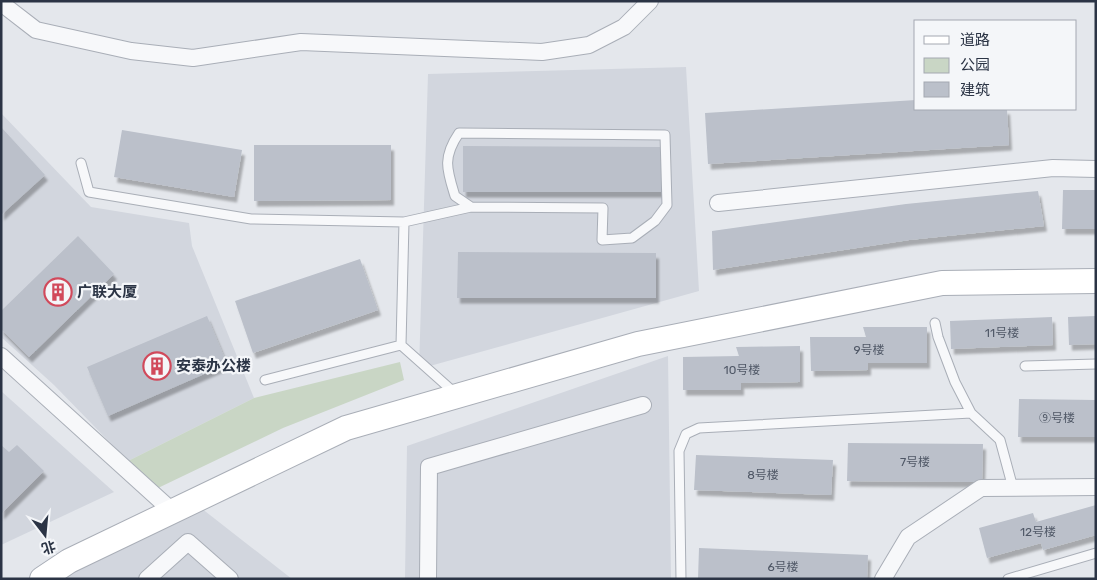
<svg xmlns="http://www.w3.org/2000/svg" width="1097" height="580" font-family="Rubik,'Noto Sans SC',sans-serif">
<style>
.built{fill:#d2d6de}
.green{fill:#c9d6c5}
.building{fill:#bbc0ca;filter:url(#shadow)}
.lines{fill:none;stroke-linecap:round;stroke-linejoin:round}
.lane-casing{stroke:#a9aeb7;stroke-width:11}
.street-casing{stroke:#a9aeb7;stroke-width:18}
.secondary-casing{stroke:#a9aeb7;stroke-width:26}
.lane{stroke:#f7f8fa;stroke-width:9}
.street{stroke:#f7f8fa;stroke-width:16}
.secondary{stroke:#fff;stroke-width:24}
.labels{text-anchor:middle;stroke-width:4.5;stroke-linejoin:round;paint-order:stroke}
.number-label{font-size:12px;fill:#4f5766}
.poi-label{font-size:15px;font-weight:bold;fill:#2b3445;stroke:#f4f6f9;text-anchor:start}
</style>
<defs>
<filter id="shadow"><feDropShadow dx="3" dy="5.5" stdDeviation="1" flood-color="#0004"/></filter>
</defs>
<rect width="100%" height="100%" fill="#e4e7ec"/>
<!-- built -->
<path class="built" d="M686,67L699,291L419,369L428,74Z
M1,113L91,207L189,223L192,246L254,398L128,461L54,385L1,337Z
M668,356L671,579H405L407,446Z
M1,391L114,492L1,545Z
M201,508L292,579H64L76,568Z"/>
<!-- green -->
<path class="green" d="M400,362L404,380L283,428L158,488L128,461L254,398Z"/>
<!-- building -->
<path class="building" d="M916,100V109H1007L1009,145L708,164L705,113Z
M1,127L45,175L1,215Z
M122,130L242,150L234,197L114,177Z
M254,145H391V200L254,201Z
M463,146L661,147V192H463Z
M1063,190H1096V229H1062Z
M1038,191L1044,226L909,240L713,270L712,231L906,204Z
M78,236L114,274L29,357L1,329V311Z
M458,252L656,253V298H457Z
M360,259L378,310L253,353L235,301Z
M207,316L227,364L108,416L87,367Z
M1096,316V344L1069,345L1068,317Z
M1052,317L1053,345L951,349L950,321Z
M863,327H927V363H868V370L811,371L810,337H866Z
M800,346V382L741,383V390H683V357L739,356L736,347Z
M1019,399L1096,400V437H1018Z
M848,443L983,444L982,482L847,481Z
M1,445L9,452L17,445L44,471L1,514Z
M696,455L833,460L831,495L694,490Z
M1096,505V535L1043,550L1041,543L987,558L979,528L1033,513L1036,522Z
M699,548L868,555L867,579H698Z"/>
<g class="lines">
<!-- lane casing -->
<g class="lane-casing">
<path id="lane" d="M81,163L89,192L251,219L404,222L401,345L456,394
M404,222L471,207L603,208L602,240L632,238L655,221L667,205L665,135L459,133C442,158 447,170 455,196L471,207
M935,323L938,337L955,382L971,413L1000,440L1013,488
M1025,366L1096,364
M265,380L401,345
M681,579L679,451L686,434L699,428L971,413
M1008,579L1096,553"/>
</g>
<!-- street casing -->
<g class="street-casing">
<path id="street" d="M1,3L36,30L131,51L193,58L301,42L542,52L589,45L624,27L650,1
M718,203L1053,168L1096,169
M1,356L172,511
M147,579L188,542L230,579
M428,579L429,467L643,405
M883,579L908,537L981,488L1096,487"/>
</g>
<!-- secondary casing -->
<g class="secondary-casing">
<path id="secondary" d="M42,579L69,561L346,428L638,344L942,283L1096,281"/>
</g>
<!-- lane -->
<use href="#lane" class="lane"/>
<!-- street -->
<use href="#street" class="street"/>
<!-- secondary -->
<use href="#secondary" class="secondary"/>
</g>
<!-- icons -->
<defs>
<g id="building-ring" transform="scale(1.4375)"><circle r="9.5" fill="#f4f6f9" stroke="#d1495b" stroke-width="1.5"/><path d="M-4-6H4V6H1V3H-1V6H-4ZM-2.5-4.3h1.7v1.8h-1.7ZM.8-4.3h1.7v1.8H.8ZM-2.5-1h1.7V.8h-1.7ZM.8-1h1.7V.8H.8Z" fill="#d1495b"/></g>
</defs>
<g fill-rule="evenodd">
<use href="#building-ring" x="58" y="292"/>
<use href="#building-ring" x="157" y="366"/>
</g>
<g class="labels">
<!-- number labels -->
<g class="number-label">
<text x="1002" y="337">11号楼</text>
<text x="869" y="354">9号楼</text>
<text x="742" y="374">10号楼</text>
<text x="1057" y="422">⑨号楼</text>
<text x="915" y="466">7号楼</text>
<text x="763" y="479">8号楼</text>
<text x="1038" y="536">12号楼</text>
<text x="783" y="571">6号楼</text>
</g>
<!-- poi labels -->
<g class="poi-label">
<text x="77" y="297">广联大厦</text>
<text x="176" y="371">安泰办公楼</text>
</g>
</g>
<!-- border -->
<rect width="1097" height="580" fill="none" stroke="#2b3445" stroke-width="5"/>
<!-- legend -->
<rect x="914" y="20" width="162" height="90" fill="#f4f6f9" stroke="#a4a8b1"/>
<rect x="924" y="36" width="25" height="8" fill="#ffffff" stroke="#a4a8b1"/>
<text x="960" y="45" font-size="15" fill="#2b3445">道路</text>
<rect x="924" y="58" width="25" height="15" fill="#c9d6c5" stroke="#a4a8b1"/>
<text x="960" y="70" font-size="15" fill="#2b3445">公园</text>
<rect x="924" y="82" width="25" height="15" fill="#bbc0ca" stroke="#a4a8b1"/>
<text x="960" y="95" font-size="15" fill="#2b3445">建筑</text>
<!-- north arrow -->
<g transform="translate(45 535) rotate(164)" stroke="#f4f6f9" stroke-width="4" paint-order="stroke">
<path d="M0-4L9 19L0 12L-9 19Z" fill="#2b3445"/>
<text y="-8" font-size="14" font-weight="bold" text-anchor="middle" fill="#2b3445">北</text>
</g>
</svg>
